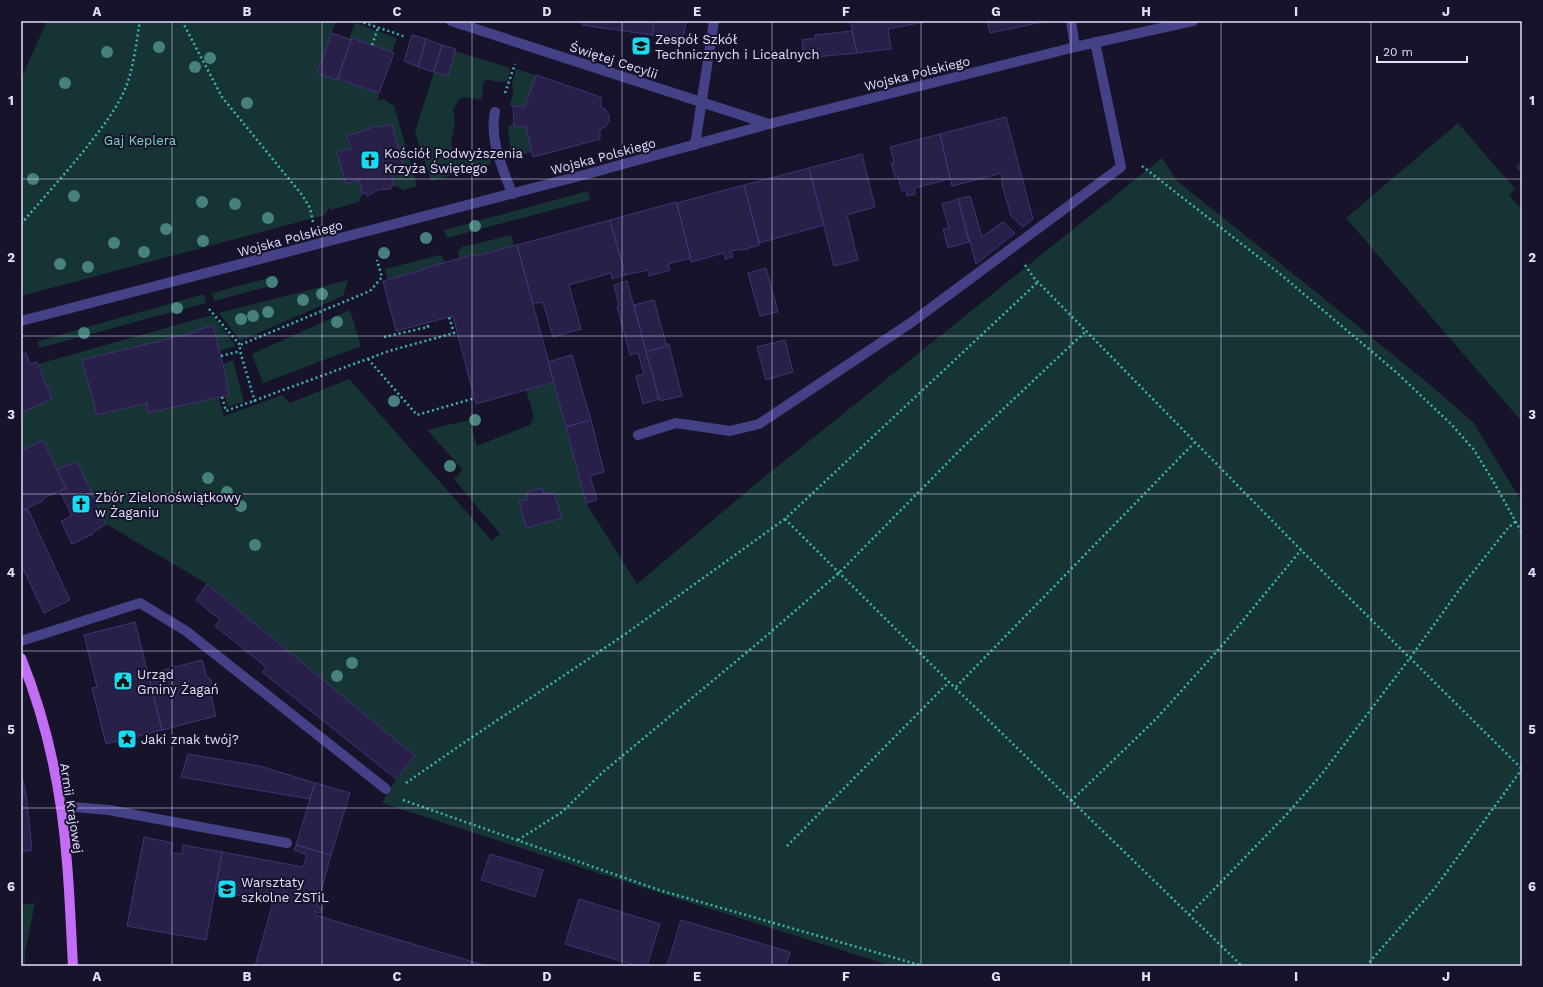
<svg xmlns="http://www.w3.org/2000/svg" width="1543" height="987" font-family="'Work Sans',sans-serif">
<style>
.green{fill:#163433}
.building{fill:#29204a;stroke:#403375}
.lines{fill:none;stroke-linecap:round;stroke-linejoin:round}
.path{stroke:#38b7af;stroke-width:2.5;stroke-dasharray:2 3;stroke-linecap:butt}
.minor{stroke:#444187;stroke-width:10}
.major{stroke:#c36cf6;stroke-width:10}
.tree{fill:#46817c}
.grid{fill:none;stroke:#e2defd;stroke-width:1;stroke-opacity:0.55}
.labels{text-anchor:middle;stroke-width:4;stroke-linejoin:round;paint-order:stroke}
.poi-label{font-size:13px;fill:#e2defd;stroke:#17132b;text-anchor:start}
.street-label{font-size:13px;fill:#e2defd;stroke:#17132b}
.park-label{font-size:13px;fill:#6ddbbf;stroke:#17132b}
.neatline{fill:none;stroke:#e2defd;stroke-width:1.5}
.grid-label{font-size:13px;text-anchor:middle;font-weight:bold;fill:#e2defd}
</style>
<rect width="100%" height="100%" fill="#17132b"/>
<!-- green -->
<path class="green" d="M47,21H336L317,73L379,93L378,101L384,99L394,106L417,186L403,190L394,185L395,183L393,182L391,171L403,169L405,166L403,165L396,139L397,138L395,137L392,124L379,127L377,126L350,135L348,134L346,137L351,149L338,151L336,154L338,155L345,183L348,184L359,180L362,190L361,192L363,193L359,202L331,210L329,207L325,215L21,296V79Z
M355,23L397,38L392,52L352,38L351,40L349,39Z
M455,51L510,68L507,81H503L497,82L487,79C480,84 484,93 481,100L463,97L459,99L453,110L455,121L451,143L452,149L457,154C474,156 484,141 491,164L431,181L415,132L434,72L448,76Z
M516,69L536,75L525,106H510L513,92L512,85Z
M513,123L514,126L526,127L532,152L511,158L508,127Z
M1458,123L1515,189L1509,195L1522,210V422L1346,218Z
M1162,158L1177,181L1311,288L1435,389L1473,422L1522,502V966H892L672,897L382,803L396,779L414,756L207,584L106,524L77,462L57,469L21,451V419L23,418L21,413L52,399L38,364L212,315L236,346L220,351L213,326L196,330V332L83,360L97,415L147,403L148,412L219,398L224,416L282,395L290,403L349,379L492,541L500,534L454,479L463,470L427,430L469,420L477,446L532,424L531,421L534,417L526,390L554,382L586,503L637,584L758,482Z
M588,191L590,200L447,238L444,230Z
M511,235L514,246L476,256L475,254L459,258L458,251L462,247Z
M440,255L443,258L445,262L425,268V269L388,280L385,269Z
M276,276L278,284L214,301L212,293Z
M348,280L343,296L240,341L219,313Z
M204,294L206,303L39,348L38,341Z
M350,310L361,346L263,383L252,354Z
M233,360L244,402L228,407L225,396L229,395L223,364Z
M35,903L25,952V966H21V905Z"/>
<!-- building -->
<path class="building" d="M583,21H654L652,35L582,25Z
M654,21H686L683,39L652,35Z
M850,21H929L888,29L891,49L857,53Z
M987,21H1047L990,33Z
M852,31L857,53L804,58L802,40L816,38L815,35Z
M332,33L351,40L337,80L317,73Z
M412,35L426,39L418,67L404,61Z
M352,38L394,53L379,93L338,79Z
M426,39L442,45L434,72L418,67Z
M442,45L456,49L448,76L434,72Z
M536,75L601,97V107L605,109L609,115V121L605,127L600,129V139L533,157L526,127L514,126L513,106H525Z
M1006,117L1033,219L1023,227L1011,216L1002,185V173L952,186L940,134Z
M392,124L395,137L397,138L396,139L403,165L405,166L403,169L391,171L393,182L395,183L394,186L390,185L391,189L378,190L367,196L366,192L364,194L361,192L362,190L359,180L349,183L348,184L345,182L338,155L336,154L338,151L351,149L348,138L346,137L348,134L350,135L377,126L379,127Z
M940,134L950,179L914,188L915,194L907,196L906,190L902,191L898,176L895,177L891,163L894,162L890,147Z
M862,154L875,207L847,215L858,260L834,266L809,168Z
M1522,163V173L1517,167Z
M809,168L824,225L759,243L744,185Z
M744,185L760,245L742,250L741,249L731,251L733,257L725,259L724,253L691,262L677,203Z
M970,196L982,237L1003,222L1015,233L976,264L958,199Z
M958,199L969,242L948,248L943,229L949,228L942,204Z
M676,202L691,258L668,264L670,270L649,276L648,270L625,275L610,220Z
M610,220L625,275L612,279L611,273L569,285L581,329L553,337L543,302L533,304L517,245Z
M517,245L554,382L476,404L453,316L396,331L383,281L425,269V268L475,254L476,256Z
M766,268L778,312L760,316L748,273Z
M627,281L659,399L643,404L636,376L644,374L638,353L630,355L617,306H619L614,285Z
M654,300L666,344H669V345L646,352L634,305Z
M213,326L227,381L226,382L229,395L148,413L147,403L97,415L82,360L196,332V330Z
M785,340L793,372L766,380L757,347Z
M669,345L682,396L660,401L646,352Z
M26,353L30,364L37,362L52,399L21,413V355Z
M572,355L591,420L566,427L548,362Z
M591,420L604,472L590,476L597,500L586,503L566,427Z
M43,440L66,488L42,499L43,501L21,511V451Z
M77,462L106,524L92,533L93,534L72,544L61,521L72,516L60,491L66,488L57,469Z
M542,488L544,494L554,492L562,518L526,528L519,501L528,499L527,492Z
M28,509L70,600L44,613L21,564V511Z
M207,584L415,756L396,779L262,672L266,667L215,626L220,620L196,600Z
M135,622L162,730L106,744L92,688L97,687L84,635Z
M202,660L206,675L212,681L209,688L216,716L162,730L148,674Z
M188,754L260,766L315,783L310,799L181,777Z
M21,774L26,793L21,794Z
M315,783L350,793L331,855L296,845Z
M26,793L32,850L21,852V794Z
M144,837L173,843L171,853L182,854L183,845L222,852L206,940L127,926Z
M296,845L331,855L317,906L322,908L321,913L315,912V915L487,966H255L273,902L215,891L222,852L303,867L307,855L294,850Z
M490,854L543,870L535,897L481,880Z
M579,899L660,924L647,966H637L565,944Z
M681,920L790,952L786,966H667Z"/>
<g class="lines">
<!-- path -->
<path class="path" d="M182,21L222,97L302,195L310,208L313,222
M359,21L406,37
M372,45L378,28
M505,93L515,64
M1142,166L1279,273L1396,372L1451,424L1474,450L1492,479L1522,533
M21,224C44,197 68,171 90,143C104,125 117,108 126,87C134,66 136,43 140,21
M1025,265L1034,278L1301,550L1522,769
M209,309L240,345
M384,337L428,327L427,323
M221,356L240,351
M368,359L417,415L475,398
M222,397L226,411L389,351L454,333L449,317
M255,402L240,351V345L370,291L382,277L377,260
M785,519L949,682L1242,966
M956,687L1194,443
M406,783L465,742L624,635L785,519L1038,282
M403,800L659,890L923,966
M1071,801L1157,718L1226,641L1301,550
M518,840L562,812L603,772L758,643L840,572L964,446L1086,331
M787,846L949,682
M1189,915L1287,814L1321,775L1410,658L1462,586L1508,528L1516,521
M1366,966L1435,888L1522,769"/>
<!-- minor -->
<path class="minor" d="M451,21L769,124
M1071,21L1075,47
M495,112C489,139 503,169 512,194
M695,145L714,21
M21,321L591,173L769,124L1075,47L1193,21
M638,435L676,423L730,431L759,424L912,322L1121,167L1095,42
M21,641L140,603L186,631L386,789
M61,806L109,810L287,843"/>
<!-- major -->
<path class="major" d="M21,658C47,722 62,794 67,863C70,897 71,932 73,966"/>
</g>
<!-- trees -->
<g class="tree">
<circle cx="159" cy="47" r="6"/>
<circle cx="107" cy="52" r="6"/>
<circle cx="210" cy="58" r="6"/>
<circle cx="195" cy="67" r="6"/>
<circle cx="65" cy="83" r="6"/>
<circle cx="247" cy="103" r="6"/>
<circle cx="33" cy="179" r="6"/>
<circle cx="74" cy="196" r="6"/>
<circle cx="202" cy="202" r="6"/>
<circle cx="235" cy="204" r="6"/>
<circle cx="268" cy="218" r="6"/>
<circle cx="475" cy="226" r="6"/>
<circle cx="166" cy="229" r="6"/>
<circle cx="426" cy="238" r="6"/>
<circle cx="203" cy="241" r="6"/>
<circle cx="114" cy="243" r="6"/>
<circle cx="144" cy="252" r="6"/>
<circle cx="384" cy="253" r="6"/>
<circle cx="60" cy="264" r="6"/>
<circle cx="88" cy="267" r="6"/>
<circle cx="272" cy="282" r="6"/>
<circle cx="322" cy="294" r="6"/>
<circle cx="303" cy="300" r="6"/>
<circle cx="177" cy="308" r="6"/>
<circle cx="268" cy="312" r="6"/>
<circle cx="253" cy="316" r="6"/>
<circle cx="241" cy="319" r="6"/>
<circle cx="337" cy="322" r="6"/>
<circle cx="84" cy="333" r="6"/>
<circle cx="394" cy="401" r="6"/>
<circle cx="475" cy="420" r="6"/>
<circle cx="450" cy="466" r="6"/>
<circle cx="208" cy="478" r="6"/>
<circle cx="227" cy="492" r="6"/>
<circle cx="241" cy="506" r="6"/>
<circle cx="255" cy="545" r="6"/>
<circle cx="352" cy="663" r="6"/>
<circle cx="337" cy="676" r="6"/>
</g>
<!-- grid -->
<path class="grid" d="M172,21V966M322,21V966M472,21V966M622,21V966M772,21V966M921,21V966M1071,21V966M1221,21V966M1371,21V966M21,179H1522M21,336H1522M21,494H1522M21,651H1522M21,808H1522"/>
<!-- icons -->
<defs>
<g id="school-square" transform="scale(1)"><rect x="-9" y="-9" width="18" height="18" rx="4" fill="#16dbf2" stroke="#17132b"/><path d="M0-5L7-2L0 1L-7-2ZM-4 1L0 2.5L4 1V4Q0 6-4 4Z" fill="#111"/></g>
<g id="church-square" transform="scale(1)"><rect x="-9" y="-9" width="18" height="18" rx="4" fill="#16dbf2" stroke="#17132b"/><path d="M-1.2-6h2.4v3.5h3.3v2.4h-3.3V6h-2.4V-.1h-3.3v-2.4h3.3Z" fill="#111"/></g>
<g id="civic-square" transform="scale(1)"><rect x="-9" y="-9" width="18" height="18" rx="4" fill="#16dbf2" stroke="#17132b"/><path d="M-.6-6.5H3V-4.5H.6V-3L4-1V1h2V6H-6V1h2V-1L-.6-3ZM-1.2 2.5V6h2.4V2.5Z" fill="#111"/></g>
<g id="sight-square" transform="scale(1)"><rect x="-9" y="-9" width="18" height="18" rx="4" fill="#16dbf2" stroke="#17132b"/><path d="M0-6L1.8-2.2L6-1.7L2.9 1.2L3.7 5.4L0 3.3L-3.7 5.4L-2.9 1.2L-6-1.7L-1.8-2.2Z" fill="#111"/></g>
</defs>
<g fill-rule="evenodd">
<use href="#school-square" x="641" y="46"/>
<use href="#church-square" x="370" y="160"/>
<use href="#church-square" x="81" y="504"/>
<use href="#civic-square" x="123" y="681"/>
<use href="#sight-square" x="127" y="739"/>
<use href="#school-square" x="227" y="889"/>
</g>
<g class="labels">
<!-- poi labels -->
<g class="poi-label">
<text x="655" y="44">Zespół Szkół<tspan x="655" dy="15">Technicznych i Licealnych</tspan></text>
<text x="384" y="158">Kościół Podwyższenia<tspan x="384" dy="15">Krzyża Świętego</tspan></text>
<text x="95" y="502">Zbór Zielonoświątkowy<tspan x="95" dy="15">w Żaganiu</tspan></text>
<text x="137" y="679">Urząd<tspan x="137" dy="15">Gminy Żagań</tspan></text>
<text x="141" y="744">Jaki znak twój?</text>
<text x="241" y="887">Warsztaty<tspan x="241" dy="15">szkolne ZSTiL</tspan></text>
</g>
<!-- street labels -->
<g class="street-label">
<text transform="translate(614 60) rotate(18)" y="5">Świętej Cecylii</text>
<text transform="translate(917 73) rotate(-14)" y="5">Wojska Polskiego</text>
<text transform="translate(603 156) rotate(-15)" y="5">Wojska Polskiego</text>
<text transform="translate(290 238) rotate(-15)" y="5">Wojska Polskiego</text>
<text transform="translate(72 808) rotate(81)" y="5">Armii Krajowej</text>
</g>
<!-- park labels -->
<g class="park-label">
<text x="140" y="145">Gaj Keplera</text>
</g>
</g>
<!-- border -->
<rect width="1543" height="987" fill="none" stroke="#17132b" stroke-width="44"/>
<!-- scale -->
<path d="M1377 56v6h90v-6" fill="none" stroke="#e2defd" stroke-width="2"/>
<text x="1383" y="56" font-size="12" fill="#e2defd" stroke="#17132b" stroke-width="3" paint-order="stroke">20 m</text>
<rect x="22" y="22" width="1499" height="943" class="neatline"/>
<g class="grid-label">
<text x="97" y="16">A</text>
<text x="247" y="16">B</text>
<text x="397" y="16">C</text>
<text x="547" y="16">D</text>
<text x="697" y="16">E</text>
<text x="846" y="16">F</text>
<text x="996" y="16">G</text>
<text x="1146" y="16">H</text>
<text x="1296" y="16">I</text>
<text x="1446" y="16">J</text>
<text x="11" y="105">1</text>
<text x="1532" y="105">1</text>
<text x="11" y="262">2</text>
<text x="1532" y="262">2</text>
<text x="11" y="419">3</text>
<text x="1532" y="419">3</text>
<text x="11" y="577">4</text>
<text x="1532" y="577">4</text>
<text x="11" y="734">5</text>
<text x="1532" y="734">5</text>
<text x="11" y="891">6</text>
<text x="1532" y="891">6</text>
<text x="97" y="981">A</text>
<text x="247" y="981">B</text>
<text x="397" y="981">C</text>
<text x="547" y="981">D</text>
<text x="697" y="981">E</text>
<text x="846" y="981">F</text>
<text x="996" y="981">G</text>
<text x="1146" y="981">H</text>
<text x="1296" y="981">I</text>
<text x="1446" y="981">J</text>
</g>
</svg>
